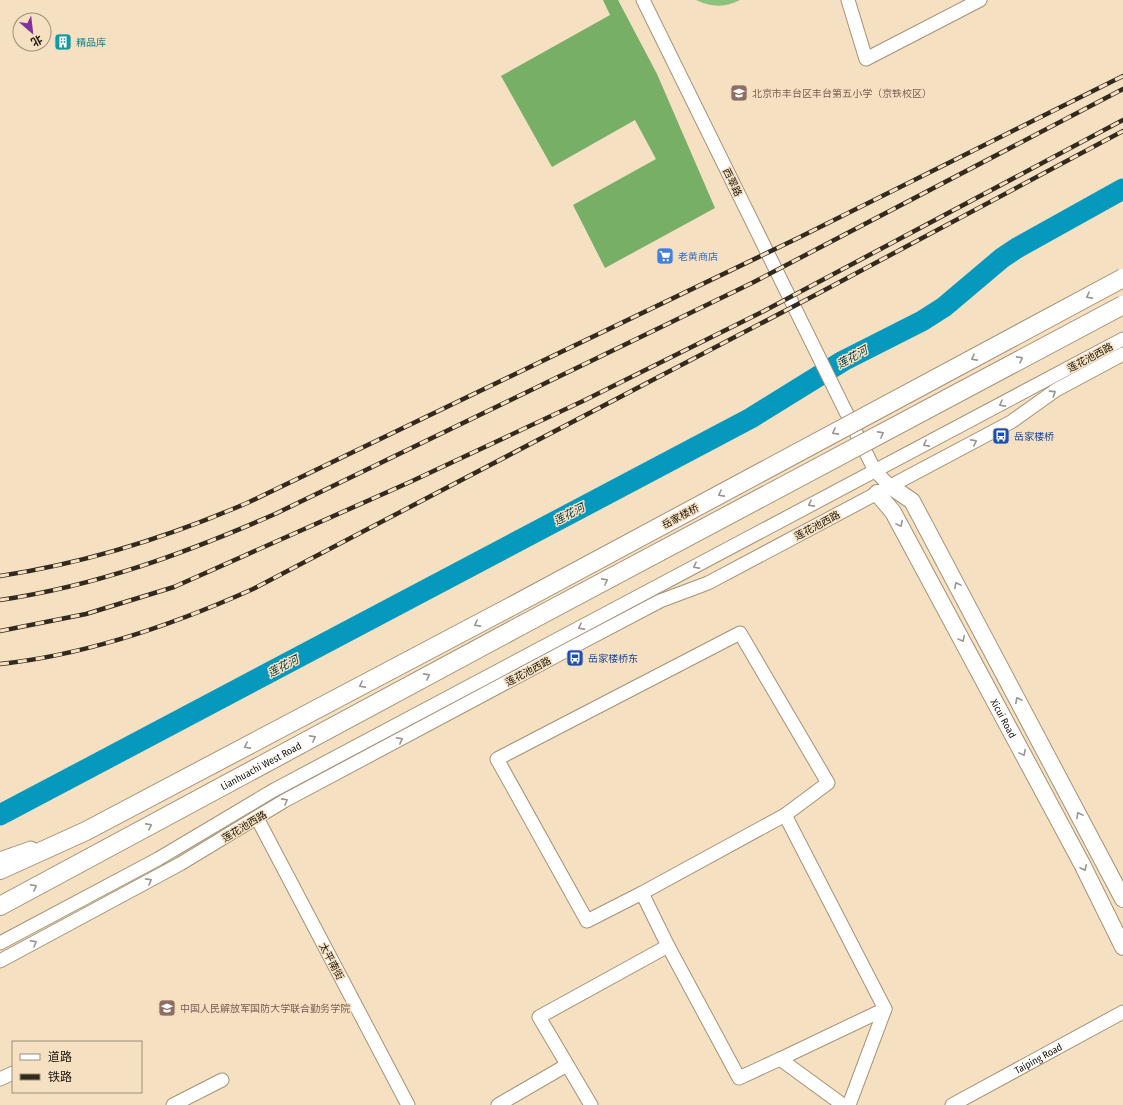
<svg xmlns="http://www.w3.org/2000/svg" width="1123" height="1105" font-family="'Fira Sans Condensed','Noto Sans SC',sans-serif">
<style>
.green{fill:#8dc27e}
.forest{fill:#77af67}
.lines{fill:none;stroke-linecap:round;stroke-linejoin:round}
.river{stroke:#0599bd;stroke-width:21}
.minor-casing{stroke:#a59276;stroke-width:15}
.major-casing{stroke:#a59276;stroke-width:18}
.highway-casing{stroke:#a59276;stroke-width:20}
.minor{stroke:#fff;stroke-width:13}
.major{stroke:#fff;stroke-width:16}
.highway{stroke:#fff;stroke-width:18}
.rail-casing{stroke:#332a1d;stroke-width:4.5}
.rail{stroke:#f5e0c2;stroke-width:3;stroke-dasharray:9;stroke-linecap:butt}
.highway-bridge-casing{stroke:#a59276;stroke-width:20;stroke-linecap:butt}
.highway-bridge{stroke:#fff;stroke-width:18}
.oneway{stroke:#989590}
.labels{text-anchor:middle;stroke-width:3;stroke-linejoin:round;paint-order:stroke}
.culture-label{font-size:10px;fill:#0d838f;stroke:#f5e0c2;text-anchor:start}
.education-label{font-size:10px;fill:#785e54;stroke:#f5e0c2;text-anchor:start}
.street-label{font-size:10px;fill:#1b1409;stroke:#f5e0c2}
.shop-label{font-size:10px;fill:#366cbe;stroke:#f5e0c2;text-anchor:start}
.transit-label{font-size:10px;fill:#164399;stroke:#f5e0c2;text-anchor:start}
.water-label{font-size:11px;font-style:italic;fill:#053c4b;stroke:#f5e0c2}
</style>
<rect width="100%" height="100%" fill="#f5e0c2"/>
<!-- green -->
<path class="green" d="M696,0H740C725,8 711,7 696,0Z"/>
<!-- forest -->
<path class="forest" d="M603,0H618L657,74L715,208L605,268L573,205L656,159L635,120L552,167L501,76L610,15Z"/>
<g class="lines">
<!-- river -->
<path class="river" d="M0,815L751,418L843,361L922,321L944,307L1002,258L1017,248L1123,189"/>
<!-- minor casing -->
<g class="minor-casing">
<g id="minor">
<path d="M643,0L875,471L890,486"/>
<path d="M848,0L866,59L980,0"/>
<path d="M257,818L408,1105"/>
<path d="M0,859L31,848"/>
<path d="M642,893L785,815"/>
<path d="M0,943L158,859L274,790L1123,339"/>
<path d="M668,946L642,893L587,921L497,759L740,633L828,783L785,815L885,1009L849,1105"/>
<path d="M0,961L180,864L284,801L569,649L660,601L708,583L1011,422L1056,390L1123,354"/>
<path d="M780,1059L885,1009"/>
<path d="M0,1079L13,1073"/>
<path d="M173,1105L222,1080"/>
<path d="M498,1105L567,1065"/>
<path d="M591,1105L539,1017L668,946L739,1078L780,1059L843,1105"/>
<path id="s1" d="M952,1105L1123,1012"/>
</g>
</g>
<!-- major casing -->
<g class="major-casing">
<g id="major">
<path d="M890,486L912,501L1123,899"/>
<path id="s2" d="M877,493L893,512L1082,864L1123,947"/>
</g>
</g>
<!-- highway casing -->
<g class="highway-casing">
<g id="highway">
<path d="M0,870L86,831L512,606"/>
<path id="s3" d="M0,906L522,625"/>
</g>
</g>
<!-- minor -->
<use href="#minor" class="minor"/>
<!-- major -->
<use href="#major" class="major"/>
<!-- highway -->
<use href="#highway" class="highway"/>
<!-- rail casing -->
<g class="rail-casing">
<path id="rail" d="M0,576C86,563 168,537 247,503L796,239L1123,76
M0,600C96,586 186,553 275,514L752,283L1123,89
M0,631L86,614L174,587L410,482L583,401L764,311L1123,120
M0,664C86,655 175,624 253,589L821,292L1123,131"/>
</g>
<!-- rail -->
<use href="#rail" class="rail"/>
<!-- highway-bridge casing -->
<g class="highway-bridge-casing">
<path id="highway-bridge" d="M512,606L1123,278
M522,625L1123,305"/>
</g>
<!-- highway-bridge -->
<use href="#highway-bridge" class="highway-bridge"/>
</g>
<!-- one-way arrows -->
<defs><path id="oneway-chevron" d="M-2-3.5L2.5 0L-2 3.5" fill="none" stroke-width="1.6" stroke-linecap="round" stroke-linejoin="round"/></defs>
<g class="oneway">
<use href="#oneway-chevron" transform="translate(1089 296) rotate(152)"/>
<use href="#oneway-chevron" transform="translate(974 358) rotate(152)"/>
<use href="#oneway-chevron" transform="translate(1020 359) rotate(-28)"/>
<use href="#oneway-chevron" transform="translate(1053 393) rotate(-33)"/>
<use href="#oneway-chevron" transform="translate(1002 404) rotate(152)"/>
<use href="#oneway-chevron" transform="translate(835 432) rotate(152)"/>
<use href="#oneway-chevron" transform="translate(881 434) rotate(-28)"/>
<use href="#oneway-chevron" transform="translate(974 442) rotate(-28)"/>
<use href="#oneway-chevron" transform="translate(926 444) rotate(152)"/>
<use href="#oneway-chevron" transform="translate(721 494) rotate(152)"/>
<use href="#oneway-chevron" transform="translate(811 504) rotate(152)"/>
<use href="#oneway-chevron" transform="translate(900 524) rotate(62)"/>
<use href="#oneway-chevron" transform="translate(696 566) rotate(152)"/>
<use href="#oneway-chevron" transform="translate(605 581) rotate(-28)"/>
<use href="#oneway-chevron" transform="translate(957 585) rotate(-118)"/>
<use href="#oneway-chevron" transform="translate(477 624) rotate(152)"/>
<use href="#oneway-chevron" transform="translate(581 627) rotate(152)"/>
<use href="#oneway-chevron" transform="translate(962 639) rotate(62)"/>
<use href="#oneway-chevron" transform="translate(427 676) rotate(-28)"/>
<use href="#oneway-chevron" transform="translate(362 685) rotate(152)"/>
<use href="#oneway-chevron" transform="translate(1018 700) rotate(-118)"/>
<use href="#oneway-chevron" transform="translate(313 738) rotate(-28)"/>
<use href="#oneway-chevron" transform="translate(400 740) rotate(-28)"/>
<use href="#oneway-chevron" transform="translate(247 746) rotate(152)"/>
<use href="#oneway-chevron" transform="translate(1023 753) rotate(62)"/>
<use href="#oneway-chevron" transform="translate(285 801) rotate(-29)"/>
<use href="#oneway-chevron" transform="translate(1079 815) rotate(-118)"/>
<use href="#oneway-chevron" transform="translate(149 826) rotate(-28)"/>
<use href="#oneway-chevron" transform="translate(1084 868) rotate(65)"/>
<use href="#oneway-chevron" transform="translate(149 881) rotate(-29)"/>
<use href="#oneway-chevron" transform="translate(34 887) rotate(-28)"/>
<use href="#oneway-chevron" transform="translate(34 943) rotate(-29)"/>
</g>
<!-- icons -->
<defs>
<g id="building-square" transform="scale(0.9)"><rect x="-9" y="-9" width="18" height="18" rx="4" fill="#0f9aa8" stroke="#f5e0c2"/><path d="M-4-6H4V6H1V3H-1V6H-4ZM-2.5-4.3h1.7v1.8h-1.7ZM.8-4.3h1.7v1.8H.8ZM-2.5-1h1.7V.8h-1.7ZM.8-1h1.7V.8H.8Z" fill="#fff"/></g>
<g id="school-square" transform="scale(0.9)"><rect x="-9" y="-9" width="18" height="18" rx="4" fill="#8d6e63" stroke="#f5e0c2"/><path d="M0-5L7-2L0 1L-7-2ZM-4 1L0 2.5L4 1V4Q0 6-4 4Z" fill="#fff"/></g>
<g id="supermarket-square" transform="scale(0.9)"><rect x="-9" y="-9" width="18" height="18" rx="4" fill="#3f7fe0" stroke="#f5e0c2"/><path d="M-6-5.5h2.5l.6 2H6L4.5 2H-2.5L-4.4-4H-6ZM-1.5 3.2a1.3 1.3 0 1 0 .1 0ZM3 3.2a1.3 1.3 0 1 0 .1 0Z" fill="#fff"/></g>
<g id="bus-square" transform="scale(0.9)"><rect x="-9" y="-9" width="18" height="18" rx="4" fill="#1a4fb4" stroke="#f5e0c2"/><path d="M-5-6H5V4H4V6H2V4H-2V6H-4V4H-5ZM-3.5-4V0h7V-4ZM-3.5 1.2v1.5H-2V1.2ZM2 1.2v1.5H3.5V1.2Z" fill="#fff"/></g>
<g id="university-square" transform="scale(0.9)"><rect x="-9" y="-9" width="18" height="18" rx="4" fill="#8d6e63" stroke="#f5e0c2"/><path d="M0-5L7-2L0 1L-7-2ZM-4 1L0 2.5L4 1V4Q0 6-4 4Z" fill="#fff"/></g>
</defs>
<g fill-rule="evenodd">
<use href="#building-square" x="63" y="42"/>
<use href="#school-square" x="739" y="93"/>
<use href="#supermarket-square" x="665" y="256"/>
<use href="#bus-square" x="1001" y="436"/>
<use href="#bus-square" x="575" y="658"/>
<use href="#university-square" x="167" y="1008"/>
</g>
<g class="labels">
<!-- culture labels -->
<g class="culture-label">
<text x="76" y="46">精品库</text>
</g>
<!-- education labels -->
<g class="education-label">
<text x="752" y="97">北京市丰台区丰台第五小学（京铁校区）</text>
<text x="180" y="1012">中国人民解放军国防大学联合勤务学院</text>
</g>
<!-- street labels -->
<g class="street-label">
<text transform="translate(733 182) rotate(64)" y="4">西翠路</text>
<text transform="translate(1090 357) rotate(-28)" y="4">莲花池西路</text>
<text transform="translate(680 516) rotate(-28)" y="4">岳家楼桥</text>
<text transform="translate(817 525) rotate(-28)" y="4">莲花池西路</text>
<text transform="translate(528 671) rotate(-28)" y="4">莲花池西路</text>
<text dy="4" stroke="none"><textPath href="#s2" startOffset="259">Xicui Road</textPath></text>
<text dy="4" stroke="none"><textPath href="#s3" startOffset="296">Lianhuachi West Road</textPath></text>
<text transform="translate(244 826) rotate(-31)" y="4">莲花池西路</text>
<text transform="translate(332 961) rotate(62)" y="4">太平南街</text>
<text dy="4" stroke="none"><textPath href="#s1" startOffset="98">Taiping Road</textPath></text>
</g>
<!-- shop labels -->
<g class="shop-label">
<text x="678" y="260">老黄商店</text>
</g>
<!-- transit labels -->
<g class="transit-label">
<text x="1014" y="440">岳家楼桥</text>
<text x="588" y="662">岳家楼桥东</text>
</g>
<!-- water labels -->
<g class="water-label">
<text transform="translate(852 357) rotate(-29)" y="4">莲花河</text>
<text transform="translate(569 514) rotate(-28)" y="4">莲花河</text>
<text transform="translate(283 666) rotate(-28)" y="4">莲花河</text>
</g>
</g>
<!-- legend -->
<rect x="12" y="1041" width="130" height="52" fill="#f5e0c2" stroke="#9e8e78"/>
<rect x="20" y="1054" width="20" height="6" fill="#ffffff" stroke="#9e8e78"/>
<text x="48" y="1061" font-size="12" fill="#1b1409">道路</text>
<rect x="20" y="1074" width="20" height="6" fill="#332a1d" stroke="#9e8e78"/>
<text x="48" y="1081" font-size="12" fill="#1b1409">铁路</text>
<!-- north arrow -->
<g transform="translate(32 32) rotate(152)"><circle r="19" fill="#f5e0c2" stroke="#9e8e78"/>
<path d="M0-3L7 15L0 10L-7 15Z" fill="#8231a1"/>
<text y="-6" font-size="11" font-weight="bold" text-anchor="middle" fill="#1b1409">北</text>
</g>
</svg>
